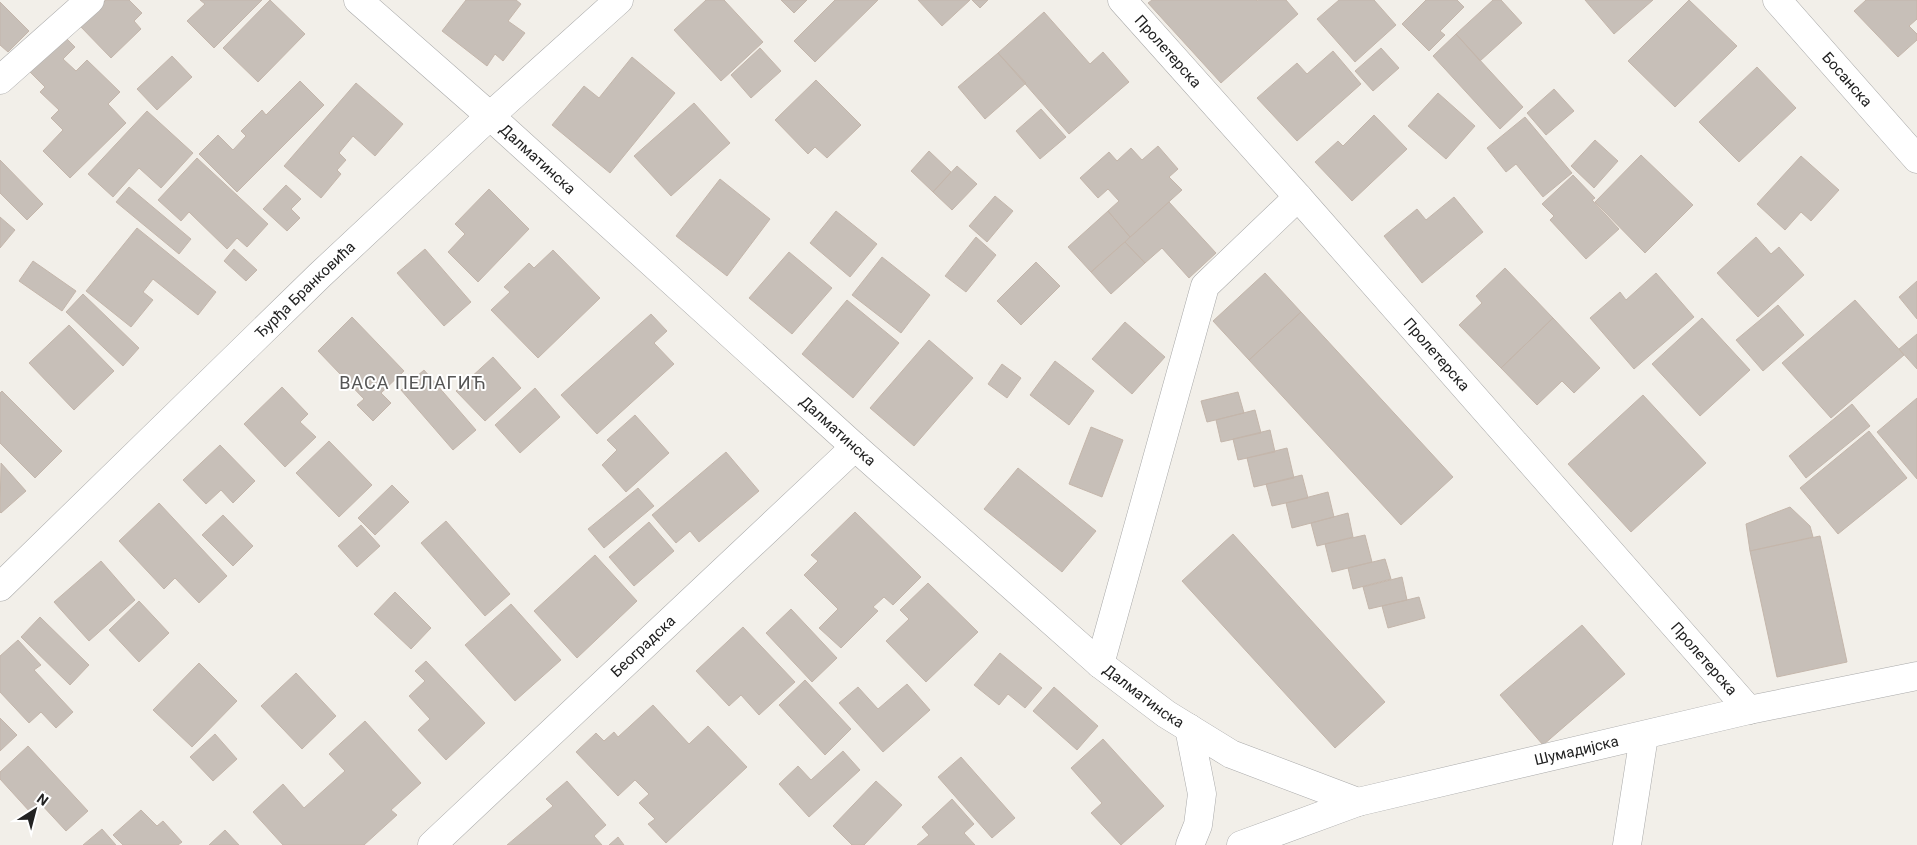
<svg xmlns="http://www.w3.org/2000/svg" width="1917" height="845" font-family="Roboto,sans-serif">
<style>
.building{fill:#c7bfb8;stroke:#c4b6ab}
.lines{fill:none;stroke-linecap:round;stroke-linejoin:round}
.minor-casing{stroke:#a9a9a9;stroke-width:29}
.minor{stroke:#fff;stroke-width:28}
.labels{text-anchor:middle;stroke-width:4;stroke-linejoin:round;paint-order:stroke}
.street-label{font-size:15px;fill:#222;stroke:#fff}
.quarter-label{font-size:18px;letter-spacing:1px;fill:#555;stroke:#fff}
</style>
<rect width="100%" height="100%" fill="#f2efe9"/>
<!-- building -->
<path class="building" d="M106,0H129L142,13L134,21L141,29L111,58L80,26Z
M200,0H262L214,48L187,21L205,4Z
M270,0L305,34L258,82L223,48Z
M466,0H516L521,4L508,21L525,33L503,61L495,54L487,66L442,31Z
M706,0H724L763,42L721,81L674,30Z
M781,0H807L794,13Z
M835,0H878L815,62L794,41Z
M918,0H970L942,26Z
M972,0H988L980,8Z
M1152,0H1256L1257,1L1259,0H1286L1298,14L1221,83L1148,3Z
M1339,0H1374L1396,25L1355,62L1317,19Z
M1426,0H1457L1464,7L1440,31L1445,35L1429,51L1402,24Z
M1493,0H1501L1522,23L1480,61L1456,34Z
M1585,0H1653L1614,34Z
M1689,0L1737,46L1675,107L1628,61Z
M1866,0H1917V19L1909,26L1917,34V40L1898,57L1854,11Z
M0,2L29,31L8,52L0,45Z
M1044,12L1090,64L1103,52L1129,82L1069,134L998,53Z
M1456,34L1523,107L1500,129L1433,56Z
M65,37L75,47L63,59L76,71L87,60L120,92L108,104L126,123L70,178L43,151L63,130L51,118L59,110L40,92L45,87L30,72Z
M760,48L781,71L751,98L731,75Z
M1381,48L1399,68L1373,91L1355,71Z
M1333,51L1361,84L1297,141L1257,98L1297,63L1307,74Z
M998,53L1026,83L985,119L958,87Z
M172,56L192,77L157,110L137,89Z
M632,57L675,93L610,173L552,125L584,86L599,98Z
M1757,67L1796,108L1739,162L1699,122Z
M816,80L861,125L827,158L815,147L808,154L775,120Z
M300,81L324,105L237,192L199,154L218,135L233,150L246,136L241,131L262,110L266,115Z
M356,83L403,124L375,156L353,136L339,153L346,160L337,170L341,174L321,198L284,166Z
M1554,89L1574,111L1546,135L1527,113Z
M1438,93L1475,126L1446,159L1408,126Z
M694,103L730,143L671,196L634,156Z
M1041,109L1066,137L1040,159L1016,131Z
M147,111L193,153L161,188L139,168L113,197L88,174Z
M1374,115L1407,149L1352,201L1315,162L1338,141L1343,146Z
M1525,117L1572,173L1543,197L1516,164L1506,172L1487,148Z
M1595,140L1618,161L1594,188L1571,166Z
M1158,146L1178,169L1169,177L1182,190L1130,237L1108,211L1119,201L1108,189L1098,198L1080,178L1109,152L1117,161L1131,148L1142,160Z
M929,151L951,172L933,192L911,171Z
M1641,155L1693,205L1645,253L1595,202Z
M1801,156L1839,190L1811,221L1801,212L1785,230L1757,204Z
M197,158L268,224L247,247L237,238L227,249L189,212L181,221L158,200Z
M0,160L43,204L27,220L0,193Z
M957,166L977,184L952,210L933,192Z
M1573,175L1595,198L1592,200L1619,229L1586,259L1550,220L1554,216L1542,204Z
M720,179L770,219L727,276L676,236Z
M286,185L301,199L291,209L300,218L287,231L263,209Z
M129,187L191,239L179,254L116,202Z
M489,189L529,229L478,282L448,252L465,234L455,224Z
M995,196L1013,211L987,242L969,226Z
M1454,197L1483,232L1422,283L1384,236L1417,209L1426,220Z
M1169,202L1216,253L1189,278L1162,248L1145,263L1125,242Z
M836,211L877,244L850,277L810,243Z
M1108,211L1130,237L1091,272L1068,247Z
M0,217L15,230L0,248Z
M137,228L216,292L198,315L153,279L143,292L153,300L131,327L86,291Z
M976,237L996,255L966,292L945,276Z
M1756,237L1771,254L1779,247L1804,275L1758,317L1717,273Z
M1125,242L1145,263L1111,294L1091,272Z
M234,249L257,270L246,281L224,261Z
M425,249L471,302L444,326L397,273Z
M553,250L600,298L538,358L491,310L510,292L504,287L529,263L534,268Z
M789,252L832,288L792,334L749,298Z
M882,257L930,295L901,333L852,295Z
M33,261L76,291L62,311L19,281Z
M1036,262L1060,286L1021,325L997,301Z
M1505,268L1553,318L1501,368L1459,325L1482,303L1476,296Z
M1265,273L1301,312L1249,360L1213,321Z
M1656,273L1694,317L1634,369L1590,318L1620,292L1626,300Z
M1917,281V319L1899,297Z
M83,294L139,348L123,366L66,312Z
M847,300L899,343L853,398L802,354Z
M1855,300L1904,355L1831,418L1782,363Z
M1778,305L1804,335L1763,371L1736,340Z
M1301,312L1453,477L1401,525L1249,360Z
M651,314L667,331L654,343L674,364L597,434L561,395Z
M352,317L404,371L381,393L391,403L373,421L357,405L364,399L318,351Z
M1553,318L1600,368L1574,393L1562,381L1537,405L1501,368Z
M1702,318L1750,370L1700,416L1652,364Z
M1125,322L1165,357L1132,394L1092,359Z
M69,325L114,371L74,410L29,363Z
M1917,334V369L1899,349Z
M929,340L973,378L914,446L870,408Z
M493,357L521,388L485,421L456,391Z
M1055,361L1094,391L1069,425L1030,395Z
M1002,364L1021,378L1007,398L988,384Z
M424,370L476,430L453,450L401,390Z
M282,387L308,414L300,422L316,437L285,467L244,424Z
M535,388L560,417L520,453L495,425Z
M2,391L62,451L35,478L0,443V393Z
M1238,392L1244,413L1207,422L1201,401Z
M1643,395L1706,463L1631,532L1568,464Z
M1917,398V479L1877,432Z
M1852,404L1870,426L1806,478L1789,456Z
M1255,410L1261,433L1221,442L1216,420Z
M635,415L669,453L626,492L602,465L617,450L607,440Z
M1091,427L1123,440L1102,497L1069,484Z
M1270,430L1275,452L1238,460L1233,439Z
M1869,431L1907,478L1838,534L1800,488Z
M329,441L372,485L339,517L296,473Z
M220,445L255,481L233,503L221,490L206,504L183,480Z
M1287,448L1294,478L1254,487L1247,458Z
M726,452L759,491L699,542L690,531L676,543L652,515Z
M1,463L26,491L1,513L0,512Z
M1018,468L1096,531L1062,572L984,509Z
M1302,475L1308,498L1272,506L1266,484Z
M392,485L409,502L375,535L358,518Z
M638,488L654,506L604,548L588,529Z
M1328,492L1334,517L1292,528L1286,503Z
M159,503L227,576L199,603L175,578L164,589L119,541Z
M1790,507L1810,526L1813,537L1750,551L1746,524Z
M855,512L921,577L893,605L884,597L873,607L878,611L841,648L819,628L838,609L804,575L818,561L811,555Z
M1348,513L1353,537L1317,546L1311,523Z
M223,515L253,546L233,566L202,535Z
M446,521L510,594L485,616L421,543Z
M649,522L674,551L634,586L609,557Z
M361,525L380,546L357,567L338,546Z
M1233,534L1385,702L1335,748L1182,581Z
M1365,535L1372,562L1332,572L1325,544Z
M1820,536L1847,662L1777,677L1750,551Z
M595,555L637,601L577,658L534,611Z
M1385,559L1391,579L1353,589L1348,568Z
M101,561L135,600L89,641L54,602Z
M1402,577L1407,600L1369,609L1363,587Z
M928,583L978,632L926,682L886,641L909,619L900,610Z
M395,592L431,628L411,649L374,614Z
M1419,597L1425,618L1388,628L1382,606Z
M139,601L169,633L139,662L109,630Z
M511,604L561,660L515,701L465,645Z
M791,609L837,658L812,682L766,633Z
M40,617L89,665L70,685L21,637Z
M1582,625L1625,674L1543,745L1500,695Z
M743,627L795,682L759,715L741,695L729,706L696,671Z
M18,640L41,665L34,670L73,712L56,728L41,712L29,723L0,692V656Z
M1000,653L1042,688L1025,708L1008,694L999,705L974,685Z
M426,661L485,723L446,760L418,730L430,719L409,696L425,681L415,671Z
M199,663L237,701L192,747L153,710Z
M296,673L336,716L302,749L261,706Z
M805,680L851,729L825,755L779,705Z
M907,684L930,710L883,752L839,703L858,687L878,709Z
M1054,687L1098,726L1077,750L1033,711Z
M653,705L689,744L708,726L747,767L666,843L648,824L655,819L639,803L649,794L635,780L618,796L576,752L596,733L604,741L614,732L618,737Z
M0,718L17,735L0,751Z
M365,721L421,783L391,810L397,815L364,845H283L253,812L283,784L304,808L345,771L329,754Z
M215,734L237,759L213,781L190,757Z
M1103,739L1164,806L1121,845L1091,813L1102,803L1071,768Z
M28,746L88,811L66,831L41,804L31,813L0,779V772Z
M843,751L860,770L809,817L779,784L798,766L811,780Z
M961,757L1015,818L992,838L938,777Z
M567,781L606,825L594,836L602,845H507L553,806L546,799Z
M876,781L902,805L864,845H852L833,826Z
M952,799L974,824L964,833L975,845H917L929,835L922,827Z
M141,810L157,826L163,821L182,842L178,845H123L113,835Z
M102,829L116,845H83Z
M225,830L239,845H209Z
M618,837L624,845H609Z"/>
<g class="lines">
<!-- minor casing -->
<g class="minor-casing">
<g id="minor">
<path id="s1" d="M358,0L490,116L855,447L1100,664L1166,714L1231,754L1358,802"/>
<path id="s2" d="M1122,0L1298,197L1749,710"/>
<path id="s3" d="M1777,0L1917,159"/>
<path d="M0,80L90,0"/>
<path id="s4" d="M0,587L320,275L490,116L619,0"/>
<path d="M1100,664L1205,286L1298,197"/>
<path d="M1189,728L1202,794L1198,825L1190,845"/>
<path id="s5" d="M432,845L855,447"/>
<path id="s6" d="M1241,845L1358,802L1749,710L1917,676"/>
<path d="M1627,845L1644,736"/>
</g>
</g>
<!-- minor -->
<use href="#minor" class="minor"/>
</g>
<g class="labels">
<!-- street labels -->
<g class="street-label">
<text dy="5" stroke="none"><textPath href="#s2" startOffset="69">Пролетерска</textPath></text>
<text dy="5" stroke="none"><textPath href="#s3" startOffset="106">Босанска</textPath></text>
<text dy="5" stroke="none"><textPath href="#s1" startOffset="240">Далматинска</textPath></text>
<text dy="5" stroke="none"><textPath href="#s4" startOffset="426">Ђурђа Бранковића</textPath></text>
<text dy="5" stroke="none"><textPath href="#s2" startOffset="474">Пролетерска</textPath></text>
<text dy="5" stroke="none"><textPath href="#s1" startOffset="645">Далматинска</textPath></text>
<text dy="5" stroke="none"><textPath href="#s5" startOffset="290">Београдска</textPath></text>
<text dy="5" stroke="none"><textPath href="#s2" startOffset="879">Пролетерска</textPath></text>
<text dy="5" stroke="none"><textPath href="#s1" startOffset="1050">Далматинска</textPath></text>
<text dy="5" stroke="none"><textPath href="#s6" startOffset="349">Шумадијска</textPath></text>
</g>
<!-- quarter labels -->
<g class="quarter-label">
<text x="413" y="389">ВАСА ПЕЛАГИЋ</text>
</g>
</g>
<!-- north arrow -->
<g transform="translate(35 810) rotate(36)" stroke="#ffffff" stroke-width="4" paint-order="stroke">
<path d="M0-4L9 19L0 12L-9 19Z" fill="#222222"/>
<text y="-8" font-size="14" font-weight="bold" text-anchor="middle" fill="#222222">N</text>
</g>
</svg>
